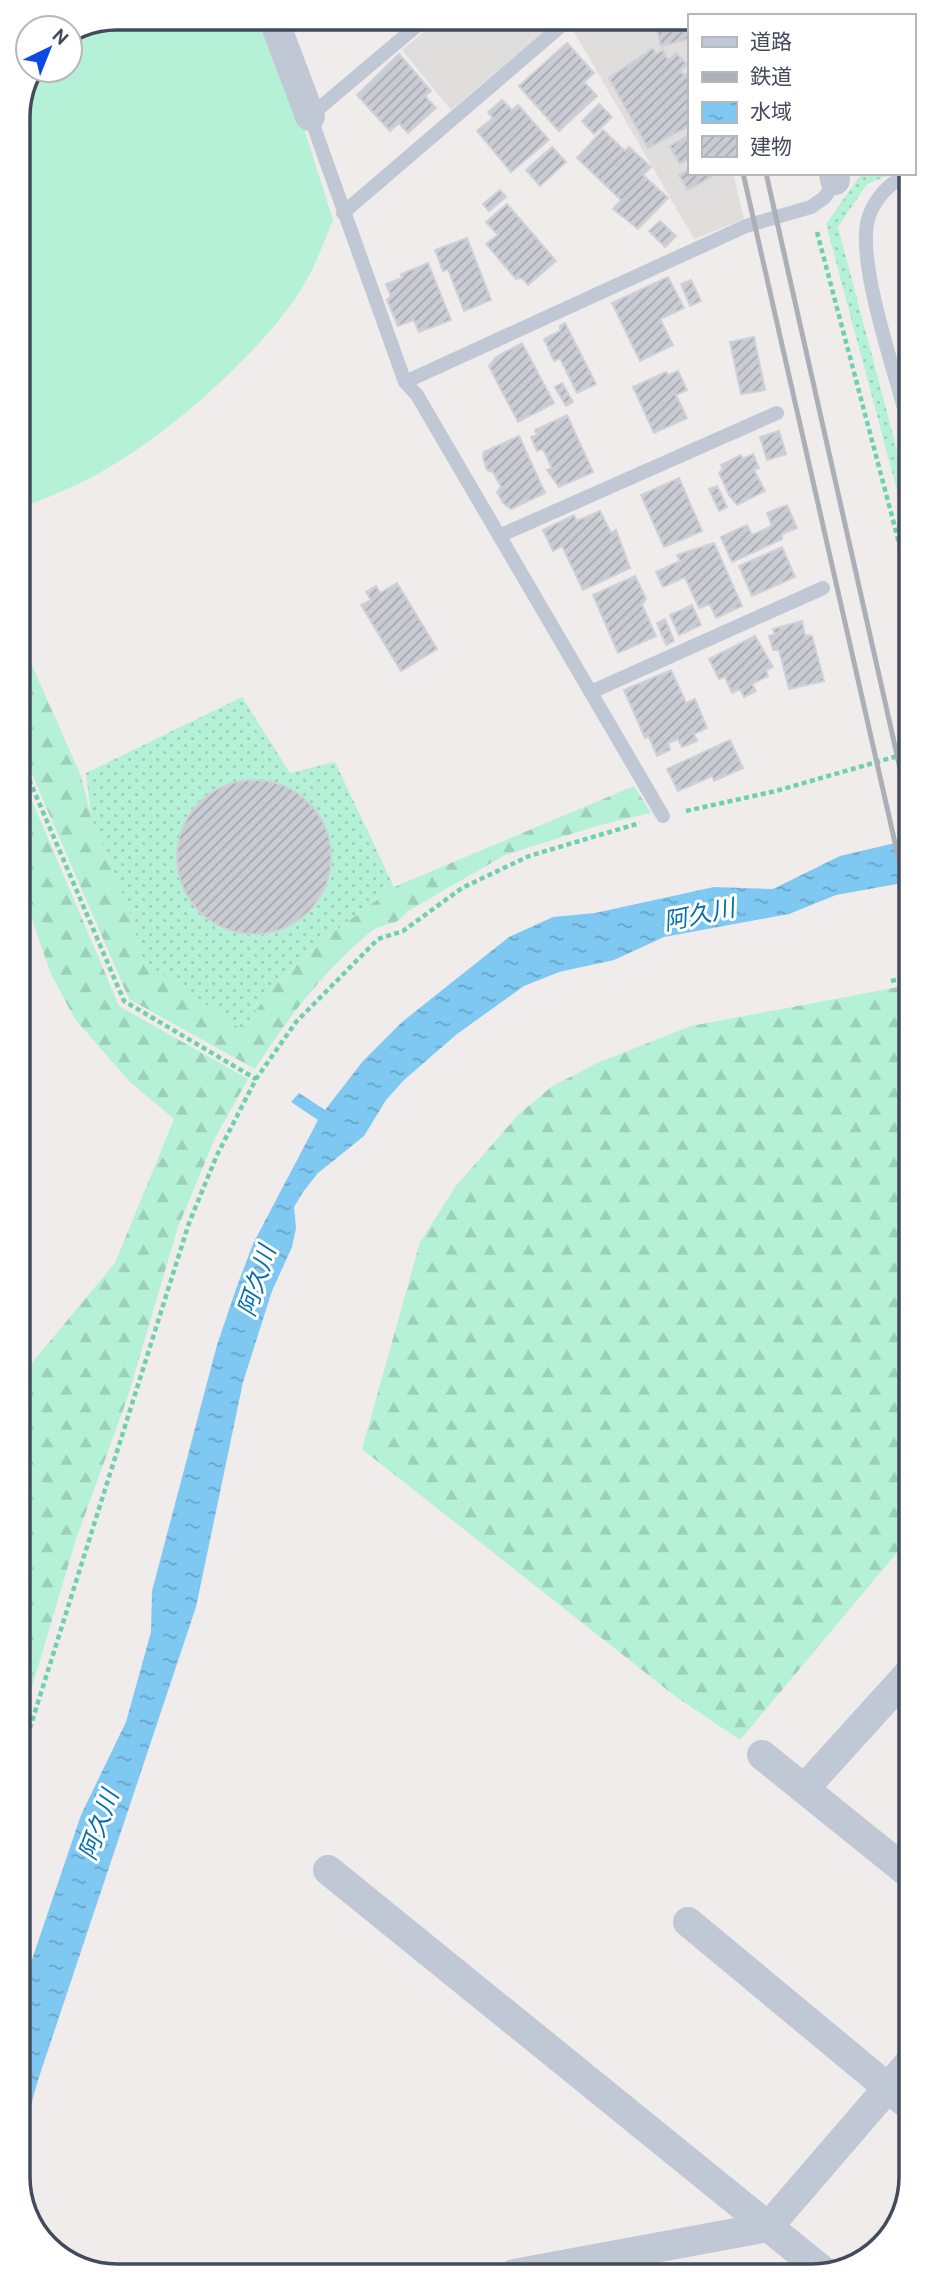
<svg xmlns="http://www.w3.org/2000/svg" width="929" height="2294" font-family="Cabin,'Noto Sans JP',sans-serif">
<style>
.education{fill:#e0dddd}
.grass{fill:url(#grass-dots)}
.forest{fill:url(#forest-firs)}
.garden{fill:#b5f1d6}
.water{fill:url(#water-ripples)}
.building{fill:url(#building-hatch);stroke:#cfd0d8;stroke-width:2}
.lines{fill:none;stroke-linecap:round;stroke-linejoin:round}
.path{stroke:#6bd1af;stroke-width:4.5;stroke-dasharray:5 3.5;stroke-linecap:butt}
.service{stroke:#c0c8d5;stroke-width:14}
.minor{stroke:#c0c8d5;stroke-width:30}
.rail{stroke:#adafb7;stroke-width:5}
.labels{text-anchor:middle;stroke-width:6;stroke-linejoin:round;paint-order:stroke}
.water-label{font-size:24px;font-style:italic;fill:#026fae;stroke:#fff}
.rim{fill:none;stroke:#434b5a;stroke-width:3.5}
</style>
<defs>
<pattern id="grass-dots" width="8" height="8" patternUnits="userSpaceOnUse" patternTransform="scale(1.75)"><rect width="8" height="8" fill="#b5f1d6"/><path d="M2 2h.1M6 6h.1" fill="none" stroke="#9dd0ba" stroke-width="1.8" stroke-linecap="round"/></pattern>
<pattern id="forest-firs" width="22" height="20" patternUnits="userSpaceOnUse" patternTransform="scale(1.75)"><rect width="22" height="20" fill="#b5f1d6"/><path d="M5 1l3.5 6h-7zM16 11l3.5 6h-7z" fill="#9dd0ba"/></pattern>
<pattern id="water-ripples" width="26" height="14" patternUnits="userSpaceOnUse" patternTransform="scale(1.75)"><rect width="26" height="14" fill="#7ec8f2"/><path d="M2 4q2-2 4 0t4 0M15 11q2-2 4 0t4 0" fill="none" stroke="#69a4c7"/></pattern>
<pattern id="building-hatch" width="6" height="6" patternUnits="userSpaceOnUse" patternTransform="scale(1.75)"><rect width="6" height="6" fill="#caccd4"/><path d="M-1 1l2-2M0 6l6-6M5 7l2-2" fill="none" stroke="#a6a8af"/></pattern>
</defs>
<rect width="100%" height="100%" fill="#efeceb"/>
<!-- education -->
<path class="education" d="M440,18H560L451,110L402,50Z
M566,18H689V173H733L744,219L694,239Z"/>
<!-- grass -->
<path class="grass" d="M862,173H894L867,184L838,227L907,488V528L826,224Z
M242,697L290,773L335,762L394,887L322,941L274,986L242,1031L143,961L131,916L91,817L86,773Z"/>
<!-- forest -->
<path class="forest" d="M19,636L81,776L91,817L131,916L143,961L242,1030L274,986L322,941L394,887L634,786L651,813L600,825L505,855L408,911C395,926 393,921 377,928C368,932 359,943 351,949C314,984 282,1026 255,1069L129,999L19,744Z
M30,796L119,1006L248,1079L215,1138L178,1227L127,1399L76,1539L21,1724V1376L115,1263L174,1119L130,1082L75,1019L50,972L20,883L19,807Z
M909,985L910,1537L740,1740L675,1696L362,1449L420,1242L456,1186L519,1114L551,1087L597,1063L691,1026Z"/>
<!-- garden -->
<path class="garden" d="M117,18H263L301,119L333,220C324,242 315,267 302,288C258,358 153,449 78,484C59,493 38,501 19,509L18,111L36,70H70V37Z"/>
<!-- water -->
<path class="water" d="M908,840V882L836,895L789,914L664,937L614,960L559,972L524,986L457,1034L404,1080L386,1100L364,1136L318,1173L303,1192L294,1207L296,1228L292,1247L272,1291L243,1382L196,1607L38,2080L22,2137V1989L81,1815L126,1722L151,1632L152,1591L217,1345L236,1289L253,1244L318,1120L291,1102L299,1093L325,1110L363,1061L402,1022L509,937L553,917L595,913L714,887L773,889L840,856Z"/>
<!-- building -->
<path class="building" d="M654,18H687L689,39L661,46Z
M567,43L594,73L584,82L597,96L559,131L519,86Z
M653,48L656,54L663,50L668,60L676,53L687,64L680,71L685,76L689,72V126L648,148L609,78Z
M399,54L431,91L425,96L436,108L408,133L399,123L390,131L357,95Z
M502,100L512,110L518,105L549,140L511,172L477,131L493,118L488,112Z
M599,104L612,117L594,134L582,121Z
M603,130L625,151L629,147L651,167L643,175L668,198L638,229L613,209L621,200L577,158Z
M689,135V159L680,164L670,146Z
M552,147L566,162L540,186L526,170Z
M689,169V173H718L688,190L679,175Z
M500,190L506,197L489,211L483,204Z
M507,204L556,261L528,285L522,278L516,279L486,244L498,235L486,222Z
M660,221L676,236L665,247L649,231Z
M467,238L491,300L464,311L448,269L443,271L435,250Z
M428,263L451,320L419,332L414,320L398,326L387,300L391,296L386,284L402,278L401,274Z
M668,277L684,308L660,319L673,345L640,361L612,303Z
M691,280L701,301L690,306L681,284Z
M565,323L596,384L577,393L560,358L554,361L544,339L560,331V326Z
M754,337L765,390L741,394L730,342Z
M522,343L554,403L518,422L489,366L496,357Z
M678,371L687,390L676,395L687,418L654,433L633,387L666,372L669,375Z
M562,383L573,402L566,406L555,387Z
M567,415L593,472L559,487L547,470L552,468L543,449L537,451L531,437L537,435L535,430Z
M779,431L786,454L767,460L760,437Z
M519,436L545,493L511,509L503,503L497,492L501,487L493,472L487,470L483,458L484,452Z
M753,454L759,468L754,470L765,491L737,505L729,495L719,473L723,469L721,465L741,455L743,459Z
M679,478L702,531L664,547L641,495Z
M717,486L727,507L719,511L709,489Z
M787,505L797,528L782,534V539L732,562L721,537L747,525L752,535L772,526L767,513Z
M600,511L611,533L616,530L630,568L583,590L562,546L553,551L543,530L574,515L577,521Z
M714,543L742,606L716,618L710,604L699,608L685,577L663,587L656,572L680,561L677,555Z
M782,547L795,577L752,596L739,566Z
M635,576L646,599L642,605L656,636L618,653L593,595Z
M397,583L437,649L401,671L361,605L371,600L366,592L376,586L380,593Z
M692,605L701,625L679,635L670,615Z
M665,619L674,641L666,645L657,623Z
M802,621L805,635L812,636L824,681L789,689L779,650H773L769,636L775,634L773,629Z
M755,636L773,667L766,670L768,676L752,684L756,691L744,697L740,689L732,693L725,677L719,679L709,659Z
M671,670L686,703L695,699L707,728L694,734L697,741L682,747L678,739L668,743L670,750L657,756L649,737L645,738L624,690Z
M730,740L743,768L714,781L712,776L678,791L667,769Z
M177 857a77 77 0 1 1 154 0a77 77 0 1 1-154 0Z"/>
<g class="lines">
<!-- path -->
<path class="path" d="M817,232L908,577
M19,756L124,1001L256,1079
M686,811L776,791L908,753
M891,981L909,977
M22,1753L189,1223L217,1155L256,1079L296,1022L378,939L403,931L462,888L529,856L640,823"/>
<!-- service -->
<path class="service" d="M426,18L310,116L405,382L417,395L663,816
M907,175C884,185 866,209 866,234C864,283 894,369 907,419
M343,213L568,20
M405,382L746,226L811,207L825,197L836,179
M499,536L777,413
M591,692L823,588"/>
<!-- minor -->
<path class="minor" d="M273,18L310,116
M834,173L835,180
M762,1755L911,1875
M804,1789L910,1672
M328,1870L823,2271
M688,1922L911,2107
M514,2274L768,2227L911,2061"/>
<!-- rail -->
<path class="rail" d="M743,173L908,900
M766,173L908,804"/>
</g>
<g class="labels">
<!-- water labels -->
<g class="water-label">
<text transform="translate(699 915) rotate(-12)" y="8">阿久川</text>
<text transform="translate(257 1281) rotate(-72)" y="8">阿久川</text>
<text transform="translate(99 1825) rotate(-70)" y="8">阿久川</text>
</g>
</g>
<!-- crop -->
<path d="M0 0H929V2294H0ZM117 30H812A87 87 0 0 1 899 117V2177A87 87 0 0 1 812 2264H117A87 87 0 0 1 30 2177V117A87 87 0 0 1 117 30Z" fill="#fff" fill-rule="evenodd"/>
<path class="rim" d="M117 30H812A87 87 0 0 1 899 117V2177A87 87 0 0 1 812 2264H117A87 87 0 0 1 30 2177V117A87 87 0 0 1 117 30Z"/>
<!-- legend -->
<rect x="688" y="14" width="228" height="161" fill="#ffffff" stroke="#b4b7bd" stroke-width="2"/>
<rect x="702" y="37" width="35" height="10" fill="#c0c8d5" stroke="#b4b7bd" stroke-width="2"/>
<text x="750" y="49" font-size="21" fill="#434b5a">道路</text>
<rect x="702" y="72" width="35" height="10" fill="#adafb7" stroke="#b4b7bd" stroke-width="2"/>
<text x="750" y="84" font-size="21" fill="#434b5a">鉄道</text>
<rect x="702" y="102" width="35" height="21" fill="url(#water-ripples)" stroke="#b4b7bd" stroke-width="2"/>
<text x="750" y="119" font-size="21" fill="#434b5a">水域</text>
<rect x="702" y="136" width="35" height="21" fill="url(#building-hatch)" stroke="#b4b7bd" stroke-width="2"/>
<text x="750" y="154" font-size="21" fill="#434b5a">建物</text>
<!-- north arrow -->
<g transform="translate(49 49) rotate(43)"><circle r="33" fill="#ffffff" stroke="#b4b7bd" stroke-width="2"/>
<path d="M0-5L12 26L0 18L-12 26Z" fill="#0c4ae8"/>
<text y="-10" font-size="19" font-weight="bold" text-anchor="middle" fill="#434b5a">N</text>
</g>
</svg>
